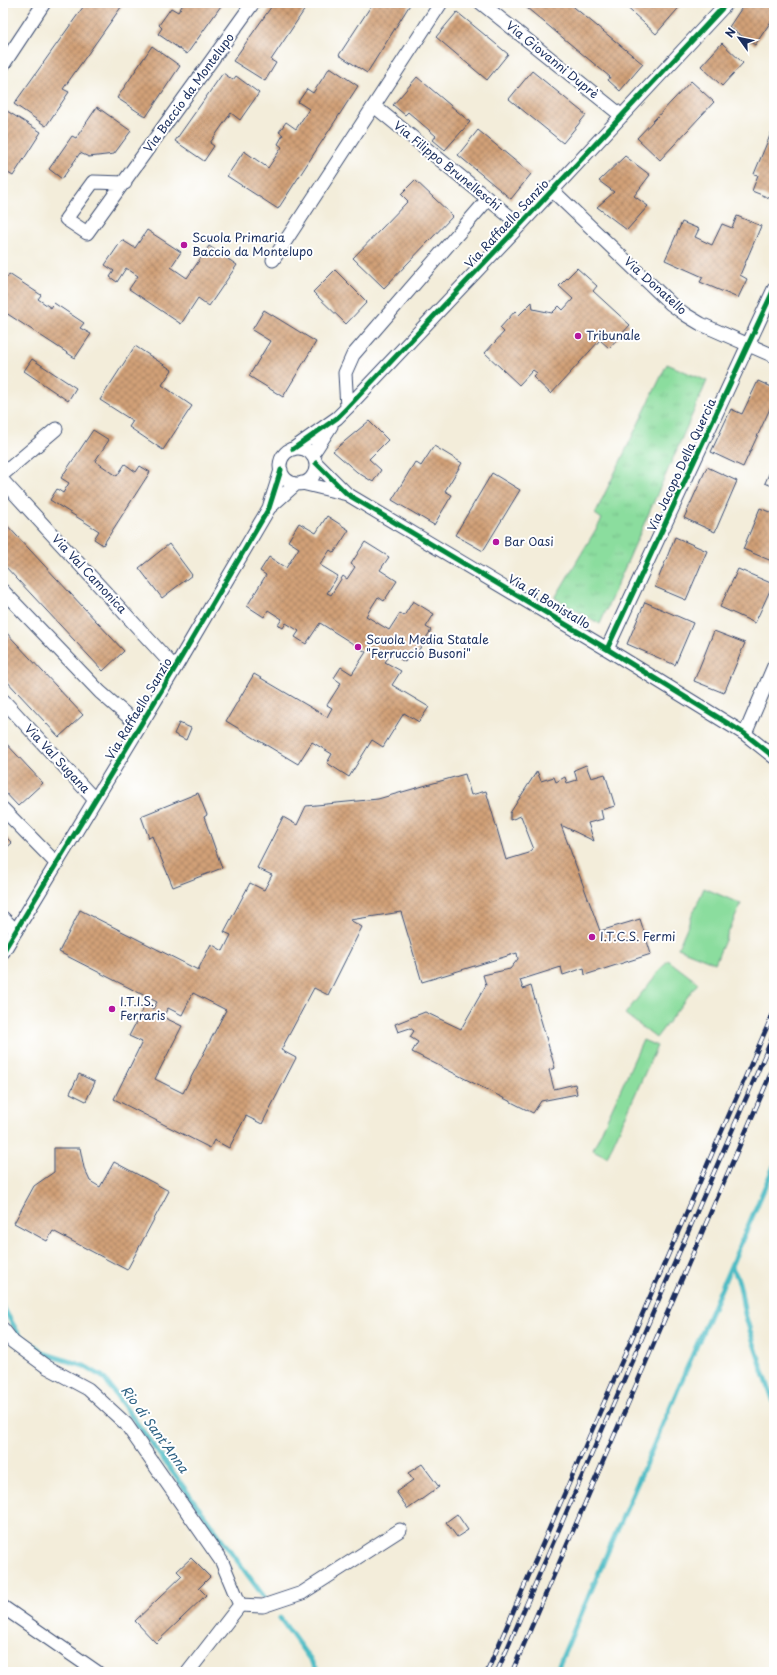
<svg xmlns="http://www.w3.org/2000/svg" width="777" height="1675" font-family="'Playpen Sans',sans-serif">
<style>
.grass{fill:url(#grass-tufts);stroke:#53867e}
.garden{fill:#8bdd9e;stroke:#53867e}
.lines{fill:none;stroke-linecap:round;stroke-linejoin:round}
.stream{stroke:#4dbcc5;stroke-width:5}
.building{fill:url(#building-cross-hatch);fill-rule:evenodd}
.street-casing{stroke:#3b4c71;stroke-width:15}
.street{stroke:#fff;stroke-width:13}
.rail-casing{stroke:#1b2f5e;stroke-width:4.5}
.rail{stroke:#fff;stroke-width:3;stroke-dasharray:9;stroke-linecap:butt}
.cycleway-casing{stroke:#fff;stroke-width:8}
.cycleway{stroke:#00873e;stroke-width:5}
.poi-dot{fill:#b5179e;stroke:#fff;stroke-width:1.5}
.labels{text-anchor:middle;stroke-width:4;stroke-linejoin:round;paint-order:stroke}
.street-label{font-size:12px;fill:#1b2f5e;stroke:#fff}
.poi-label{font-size:12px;fill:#1b2f5e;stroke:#fff;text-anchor:start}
.water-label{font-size:13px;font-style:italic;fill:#2c6082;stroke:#fff}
</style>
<defs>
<pattern id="grass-tufts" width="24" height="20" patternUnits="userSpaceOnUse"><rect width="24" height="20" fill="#8bdd9e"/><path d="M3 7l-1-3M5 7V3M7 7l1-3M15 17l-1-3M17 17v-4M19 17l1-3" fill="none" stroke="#77be8a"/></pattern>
<pattern id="building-cross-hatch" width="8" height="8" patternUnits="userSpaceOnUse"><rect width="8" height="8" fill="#d1a077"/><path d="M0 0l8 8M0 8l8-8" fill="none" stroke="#a98365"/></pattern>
</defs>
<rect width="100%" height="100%" fill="#fff"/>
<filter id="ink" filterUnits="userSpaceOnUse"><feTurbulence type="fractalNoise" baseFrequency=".025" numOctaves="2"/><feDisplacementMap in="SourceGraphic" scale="8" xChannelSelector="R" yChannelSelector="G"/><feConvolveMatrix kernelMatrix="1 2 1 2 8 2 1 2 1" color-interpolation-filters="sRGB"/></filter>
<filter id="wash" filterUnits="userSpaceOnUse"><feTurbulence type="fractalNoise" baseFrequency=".012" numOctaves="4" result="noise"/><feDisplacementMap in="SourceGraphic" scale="16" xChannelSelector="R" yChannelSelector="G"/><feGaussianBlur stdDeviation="0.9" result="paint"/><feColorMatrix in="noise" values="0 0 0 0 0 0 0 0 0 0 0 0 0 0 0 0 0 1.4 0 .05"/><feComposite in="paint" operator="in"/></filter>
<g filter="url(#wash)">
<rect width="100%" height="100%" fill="#f3edda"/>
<!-- grass -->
<path class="grass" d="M667,364L707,381L600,624L555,598L602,519L595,514Z"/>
<!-- garden -->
<path class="garden" d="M704,888L741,904L715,963L678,948Z
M668,960L698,983L656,1038L625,1014Z
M643,1040L657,1046L607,1157L593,1150Z"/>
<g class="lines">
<!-- stream -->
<path class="stream" d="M731,1267C742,1280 741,1298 745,1314C754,1344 763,1373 774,1402
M3,1307L19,1335L46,1354L84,1366L103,1377L264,1597
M280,1618L319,1672
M556,1672L774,1166"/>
</g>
<g id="blocks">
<!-- building -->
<path class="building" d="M86,3H124L63,89L69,92L46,126L14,104Z
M184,3H223L187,54L158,34L162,28L159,25L171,8L178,12Z
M274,3H309L271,60L276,63L265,81L233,61Z
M373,3H411L367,73L339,55Z
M521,3H569L643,64L620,91L608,80L610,77Z
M622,3H683L656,34Z
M745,3H774V17L755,45L729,27Z
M457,12L508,54L487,80L436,37Z
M722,43L743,63L722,86L701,66Z
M152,46L180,66L146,117L117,98Z
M330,67L358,86L278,209L227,176L244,151L268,168L282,147L278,144L283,135L279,132L286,122L296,129L309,109L298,102L307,89L313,93Z
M532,71L586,115L563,143L509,99Z
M223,73L233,80L236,76L259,93L240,120L231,113L210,143L214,146L204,161L175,141Z
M417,77L470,122L445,150L433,140L436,136L408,112L405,115L393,105Z
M691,81L714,102L660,160L637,138Z
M97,107L131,131L114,154L89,157L80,153L62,179L49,169L72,136L76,138Z
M7,111L41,132L13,176L3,170V118Z
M774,126V200L752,191L758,175L754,174Z
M478,130L531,174L511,199L458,155Z
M625,156L650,175L634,196L648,206L627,230L597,207L614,192L599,181Z
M415,180L453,216L384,288L353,258L408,201L401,194Z
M737,216L761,226L740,275L747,279L738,298L700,282L703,277L665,260L682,222L699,229L695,237L712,245L722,224L732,228Z
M147,230L181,252L171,267L187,278L209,246L237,265L209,306L198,298L181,324L129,289L138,276L126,268L117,282L110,277L114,271L105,265L122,240L135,248Z
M577,268L597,286L593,291L630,325L609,348L600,340L551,394L533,377L537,373L533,370L519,385L485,353L504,332L500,328L515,311L519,315L532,302L533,309L552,313L559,306L563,310L573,299L559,286Z
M335,270L367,302L346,324L313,292Z
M9,274L41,295L38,299L51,308L54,303L84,323L80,328L91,334L75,358L3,311V275L7,278Z
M264,310L316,342L283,397L249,376L270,341L252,330Z
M135,346L172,370L162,385L192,406L163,450L129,427L133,421L100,400Z
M32,359L76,388L68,401L24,371Z
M758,381L774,388V400L743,467L711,452L731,409L742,414Z
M369,421L388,440L369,459L381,470L373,482L357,472L333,451Z
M93,430L109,440L95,461L117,476L125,464L136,472L140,466L150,472L103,545L94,539L99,531L50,500L57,489L63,493L69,483L61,478Z
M434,446L462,463L445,491L452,495L434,525L392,500L415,462L421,466Z
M774,462V487L765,483Z
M707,467L737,481L715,532L684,518Z
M492,473L520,490L483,551L455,535Z
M760,508L774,514V562L743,549Z
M327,516L349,530L334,553L330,550L320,565L338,576L327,593L331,595L343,576L347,579L355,567L351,564L365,542L389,557L380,570L397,581L384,601L378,597L366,616L389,630L400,613L404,616L413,601L434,614L426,627L431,630L417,653L412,650L405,662L391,654L385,662L401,671L392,685L429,707L419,722L404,713L383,747L372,740L349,777L327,763L332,754L312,742L298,764L226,721L254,674L327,717L332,708L327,705L341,683L334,678L341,667L352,674L366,652L320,623L306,644L295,637L299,631L286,623L283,628L278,625L282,619L268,610L264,617L247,606L266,575L260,571L269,557L286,568L299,548L288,541L299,523L316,533Z
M3,521L124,651L103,671L3,564Z
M675,537L707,551L686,600L655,587Z
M169,544L192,575L162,598L139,568Z
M738,569L773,584L755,623L720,607Z
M645,602L693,623L675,665L627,644Z
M3,629L83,715L59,737L3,677Z
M714,631L745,643L724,693L694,681Z
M179,723L191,728L186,740L174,734Z
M3,740L43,783L18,806L3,790Z
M586,765L591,778L605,774L615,806L601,810L603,819L588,823L594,841L561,825L600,931L640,919L651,954L585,975L584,968L563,975L561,967L520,980L523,989L531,986L555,1068L549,1070L554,1089L575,1084L577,1094L541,1101L533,1113L412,1052L418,1042L410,1037L414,1031L410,1028L398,1032L395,1024L425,1012L461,1029L486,985L483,975L510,969L518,959L517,953L422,982L401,912L350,920L362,927L328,995L314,988L281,1050L296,1058L262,1124L246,1116L229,1148L214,1140L210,1148L114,1099L142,1042L129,1036L145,1005L153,1009L157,1002L59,952L80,910L198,970L211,944L223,951L231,935L224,932L250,883L264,890L272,875L257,868L283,817L297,825L306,806L378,799L465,774L471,795L486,791L506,860L529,853L533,847L521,816L510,820V813L537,771L541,781L554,777L556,782L565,777L567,783L577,780L574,770ZM193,993L226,1010L183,1093L155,1079L182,1026L163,1017L168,1008L182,1015Z
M198,793L207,815L204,817L222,868L173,887L152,836L149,838L141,816Z
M3,834L12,843L3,851Z
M79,1074L95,1082L86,1101L70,1093Z
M54,1148H80L84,1168L90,1181L100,1187L114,1162L169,1191L127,1270L53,1231L47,1241L14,1223L34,1186L54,1172Z
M422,1464L439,1487L408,1509L396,1492L413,1480L408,1473Z
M457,1514L468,1530L457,1537L446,1522Z
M191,1558L210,1577L199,1588L206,1595L156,1643L135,1621L182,1576L177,1571Z"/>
</g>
</g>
<g filter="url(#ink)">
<use href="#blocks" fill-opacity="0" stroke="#3b4c71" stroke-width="1"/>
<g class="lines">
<!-- street casing -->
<g class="street-casing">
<path id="street" d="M481,3L622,116
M3,65L44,3
M374,106L520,225
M125,183L93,182L66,219L87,233L253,3
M553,191L671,304L686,315L701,324L774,356
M273,260L441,3
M347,408L345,373L353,355L488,199
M280 466a18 18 0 1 1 36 0a18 18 0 1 1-36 0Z
M293,449L337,418L347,408L520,225L727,3
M312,455L331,426
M316,463L347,494L607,649L745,734L774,757
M3,474L56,429
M3,481L175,668
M302,483L347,494
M269,508L296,484
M3,591L100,692L139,726
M607,649L774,289
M3,700L95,800
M745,734L774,666
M3,809L57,864
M3,918L16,931
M3,952L175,668L269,508L281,470
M3,1329L13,1342L47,1367L88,1389L126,1424L222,1562L240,1605
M3,1607L97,1672
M188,1672L240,1605L263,1606L302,1593L400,1530"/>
</g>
<!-- street -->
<use href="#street" class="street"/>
<!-- rail casing -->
<g class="rail-casing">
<path id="rail" d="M487,1672L774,1011
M497,1672L774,1034
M512,1672L774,1066"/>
</g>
<!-- rail -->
<use href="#rail" class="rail"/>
<!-- cycleway casing -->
<g class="cycleway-casing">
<path id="cycleway" d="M293,449L337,418L347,408L520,225L727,3
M316,463L347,494L607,649L745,734L774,757
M607,649L774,289
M3,952L175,668L269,508L281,470"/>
</g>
<!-- cycleway -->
<use href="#cycleway" class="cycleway"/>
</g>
</g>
<!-- markers -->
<g class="poi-dot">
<circle cx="184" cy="245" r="4"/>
<circle cx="578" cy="336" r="4"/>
<circle cx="496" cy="542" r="4"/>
<circle cx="358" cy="647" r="4"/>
<circle cx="592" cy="937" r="4"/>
<circle cx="112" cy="1009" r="4"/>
</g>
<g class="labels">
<!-- street labels -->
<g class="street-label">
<text transform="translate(552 60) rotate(39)" y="4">Via Giovanni Duprè</text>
<text transform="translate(189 93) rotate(-54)" y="4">Via Baccio da Montelupo</text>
<text transform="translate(447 166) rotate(39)" y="4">Via Filippo Brunelleschi</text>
<text transform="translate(507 224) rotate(-47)" y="4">Via Raffaello Sanzio</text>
<text transform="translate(655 286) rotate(42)" y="4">Via Donatello</text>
<text transform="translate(682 465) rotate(-65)" y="4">Via Jacopo Della Quercia</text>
<text transform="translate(89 574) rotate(47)" y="4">Via Val Camonica</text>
<text transform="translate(549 602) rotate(31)" y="4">Via di Bonistallo</text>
<text transform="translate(139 709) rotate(-59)" y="4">Via Raffaello Sanzio</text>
<text transform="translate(57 759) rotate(47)" y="4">Via Val Sugana</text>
</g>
<!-- poi labels -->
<g class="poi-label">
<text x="192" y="242">Scuola Primaria<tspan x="192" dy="14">Baccio da Montelupo</tspan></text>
<text x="586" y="340">Tribunale</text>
<text x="504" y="546">Bar Oasi</text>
<text x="366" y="644">Scuola Media Statale<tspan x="366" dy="14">"Ferruccio Busoni"</tspan></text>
<text x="600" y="941">I.T.C.S. Fermi</text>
<text x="120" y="1006">I.T.I.S.<tspan x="120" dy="14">Ferraris</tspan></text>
</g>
<!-- water labels -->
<g class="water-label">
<text transform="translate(155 1429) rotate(54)" y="5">Rio di Sant'Anna</text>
</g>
</g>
<!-- margin -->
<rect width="777" height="1675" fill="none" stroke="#fff" stroke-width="16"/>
<!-- north arrow -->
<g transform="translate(739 38) rotate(303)" stroke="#ffffff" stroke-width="3" paint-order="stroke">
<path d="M0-3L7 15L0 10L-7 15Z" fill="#1b2f5e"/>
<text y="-6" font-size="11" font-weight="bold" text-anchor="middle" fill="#1b2f5e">N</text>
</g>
</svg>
